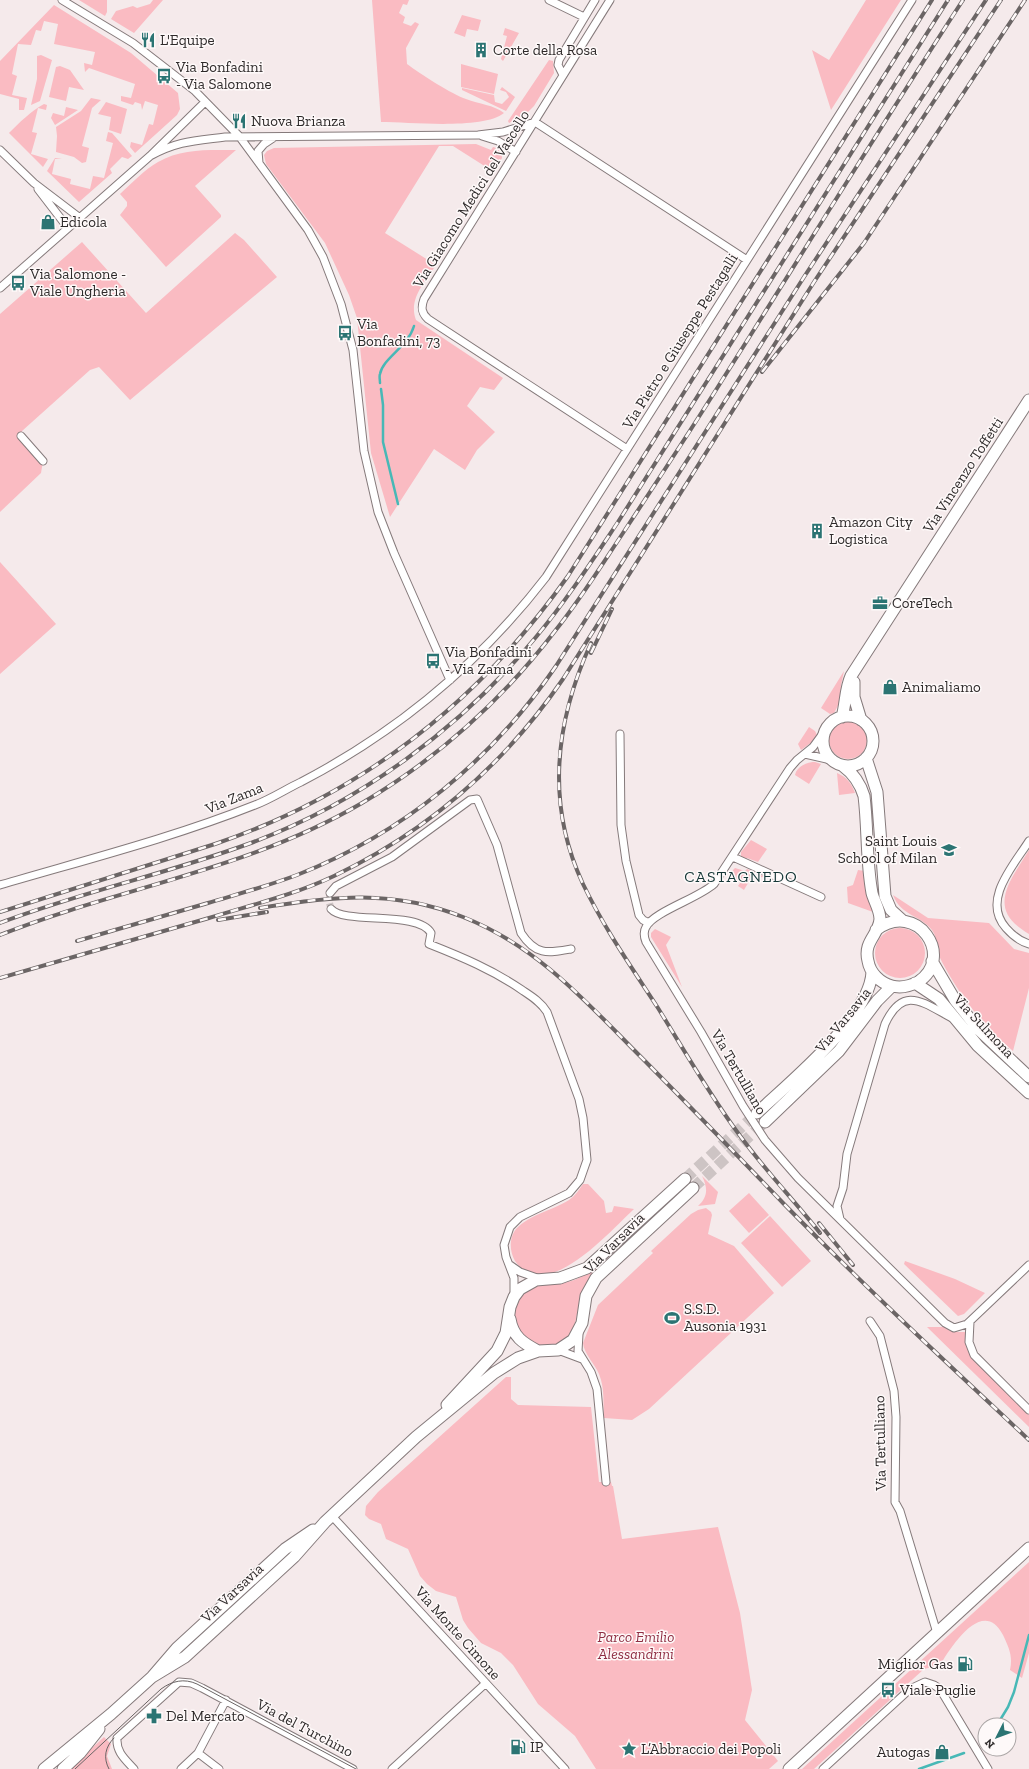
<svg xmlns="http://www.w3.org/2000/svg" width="1029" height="1769" font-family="'Zilla Slab',serif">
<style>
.green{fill:#fabbc2}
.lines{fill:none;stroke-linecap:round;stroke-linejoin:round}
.stream{stroke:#47b8b6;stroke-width:2.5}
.street-tunnel{stroke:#cdc4c4;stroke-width:7;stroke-dasharray:7 3.5;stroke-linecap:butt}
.secondary-tunnel{stroke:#cdc4c4;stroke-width:11;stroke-dasharray:11 5.5;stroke-linecap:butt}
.street-casing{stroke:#857a7b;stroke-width:9}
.secondary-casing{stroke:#857a7b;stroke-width:13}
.street{stroke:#fff;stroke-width:7}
.secondary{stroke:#fff;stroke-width:11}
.tram{stroke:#6b6565;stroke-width:1}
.rail-casing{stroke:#6b6565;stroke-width:4}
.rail{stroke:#fef9f9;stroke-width:2.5;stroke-dasharray:8;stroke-linecap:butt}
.labels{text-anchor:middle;stroke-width:3;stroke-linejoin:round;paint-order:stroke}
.poi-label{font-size:15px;fill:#2e2a2a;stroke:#fef9f9;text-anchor:start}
.street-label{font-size:15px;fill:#2e2a2a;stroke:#fef9f9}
.park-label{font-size:15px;font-style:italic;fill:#8f2e43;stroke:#fef9f9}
.neighbourhood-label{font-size:16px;letter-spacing:1px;fill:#143636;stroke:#fef9f9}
</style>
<rect width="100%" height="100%" fill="#f5eaeb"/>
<!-- green -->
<path class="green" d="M79,0H107V12L105,16Z
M153,0H163L134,33L111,19L116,11L133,6L137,8L150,4Z
M372,0H409L407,5L403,4L399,13L405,17L403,23L411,26L415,22L419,24L406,48L407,64C419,73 453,95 466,99C479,104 494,105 504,113C483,130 410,122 381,122Z
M866,0H901L831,110L812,50L829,60Z
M54,5L131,53L178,93L180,109L177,115L135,153L130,147L131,142L142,145L149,124L153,125L158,105L145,101L142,110L141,104L135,102L133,105L121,101V96L131,98L135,84L89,68L85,72L84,63L92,65L95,52L54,44L58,24L44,21L41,31L36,30L31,45L18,44L12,74L17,76L12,95L27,98L24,110H19V99L0,94V61Z
M462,15L481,20L478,31L467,29L465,37L454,33Z
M505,28L519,33L503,61L501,59L507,36L503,35Z
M41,55L52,60L40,101L31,105L37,79V56Z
M549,60L553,61L554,73L534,106L526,114L509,123L508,121Z
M461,64L498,74L494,94L461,87Z
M60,66L70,70L84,90L69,87L66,101L49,97L56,67Z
M502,87L515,97L506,111L462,90V88L494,95L495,102L502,104L509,97L506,92L500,90Z
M91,98L101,100L92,108L82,146L89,148L86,162L82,163L74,157L56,152L57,136L56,127L81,111Z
M106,102L127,109L121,134L109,130L111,117L98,114Z
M44,104L47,105L46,110L38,108L32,132L37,133L31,154L48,159L43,167L9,133C20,122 30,112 44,104Z
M66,107L78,110L55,125L51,118L53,113L64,116Z
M108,132L112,133L132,156L128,159L122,157L110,169L112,173L79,202L47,171L55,158L62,159H55L52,174L71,179L70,184L90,189L93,176L104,178L113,143L106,141Z
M476,144L491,150L493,147C498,148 502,153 502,158L494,172L453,146H439L385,233L436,265C425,282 408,299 416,320L503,378L494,390L480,387L467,406L495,432L477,450L465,470L434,449L390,517L371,453L357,318L349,295L325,243L266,164L264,155L267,151L274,148Z
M236,150L195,186L221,215V217L166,267L120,215L127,206V202L120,194C132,183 144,170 158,162C182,148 210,150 236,150Z
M235,233L244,240L277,277L130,400L99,367L90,370L22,431L21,437L43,461L41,473L0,512V314L82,242L146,313Z
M0,562L56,624L0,674Z
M844,671L841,685L840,702L834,713L830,714L821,708Z
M829 740a19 19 0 1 1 38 0a19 19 0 1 1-38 0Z
M809,727L815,731L817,735L812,742L801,750L798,744Z
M815,762L821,764L809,784L795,775C797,766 807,762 815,762Z
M837,773C847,777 852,784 855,793L839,795Z
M751,840L767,849L758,862L747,858L746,860L741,857V852Z
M1029,850V934C985,909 1010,881 1029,850Z
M735,868L745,871L747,869L766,877C754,877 750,879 744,890L738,886L740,883L734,877L732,871Z
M858,870L865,871L869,901L873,912L848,903L847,887L853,885Z
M893,895L928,918L989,923L1014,949L1029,953V988L1013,1051C983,1026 960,996 942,962C936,951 939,940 932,930C919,914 901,916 893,895Z
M875 953a25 25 0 1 1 50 0a25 25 0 1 1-50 0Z
M655,929L671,937L666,945L682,987L651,937V933Z
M702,1176L718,1192L715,1204L698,1206C708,1197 708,1188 702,1176Z
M583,1184H588L604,1201L606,1213L612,1212L614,1206L634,1209C611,1230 546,1306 515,1261C510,1252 509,1241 514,1232C524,1216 554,1210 569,1200C575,1196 579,1190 583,1184Z
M749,1193L769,1215L749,1233L729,1211Z
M706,1208L711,1212L712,1215L708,1234L734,1246L774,1293L649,1409L632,1420L604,1418C603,1403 605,1389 599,1374C595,1364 584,1354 583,1343L598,1305L653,1253L651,1251L691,1214L698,1210Z
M770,1216L811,1261L782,1287L741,1243Z
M905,1261L955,1279L985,1293L964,1314L958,1316L904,1264Z
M598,1268C592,1277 585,1286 581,1297C575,1315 578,1337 556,1345C528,1357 499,1316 524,1293C536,1282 553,1285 568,1282C579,1279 588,1273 598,1268Z
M927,1327H945L953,1332H967L966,1343L971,1356L1029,1415V1427Z
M506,1377H511V1399L518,1405L591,1407L599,1482H611L612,1486H613L622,1539L718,1527L740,1613L752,1690L745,1720L778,1761L769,1769H596L575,1736L538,1704L513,1665L501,1653L481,1643L468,1628L463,1620L456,1597L436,1591L427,1584L420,1576L408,1549L386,1539L381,1524L369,1519L365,1515L366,1506L378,1492Z
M300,1545L184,1653L169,1661L291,1550Z
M1029,1562V1653L1022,1678L1010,1670C1013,1656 1009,1648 1003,1635C983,1596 951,1647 940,1665L924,1669L814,1769H802Z
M104,1737L111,1744L107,1756L112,1769H69Z"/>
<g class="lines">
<!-- stream -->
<path class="stream" d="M380,383C380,380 379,376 380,374C383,358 408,347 414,326
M381,389L383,405V442L398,504
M997,1725L1008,1707L1014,1692L1029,1635
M984,1741L985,1740
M919,1769L964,1753"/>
<!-- street-tunnel -->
<path class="street-tunnel" d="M330,893L329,901L331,909"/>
<!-- secondary-tunnel -->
<path class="secondary-tunnel" d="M685,1179L757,1113
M693,1188L765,1122"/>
<!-- street casing -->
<g class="street-casing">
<path id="street" d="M62,0L133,43L195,91L239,136L308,230L323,257L341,304L353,350L364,451L378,512L394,553L450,680
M549,0L584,17
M610,0L424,299C421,307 421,313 428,319L627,449
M563,75L558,65L559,60L595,0
M535,122L747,260
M482,136L498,141L516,152
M0,150L34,183L80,218
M150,156C178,141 194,141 225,137L478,135L503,132L535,122
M259,163L258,151L264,144L273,138
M38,189L68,228
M0,288L150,156L205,102
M21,436L43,461
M824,732L813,747L797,760L790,768L714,884C699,898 653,912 646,927C643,932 644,937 646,942L701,1032L743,1106L765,1140L798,1178L945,1323L954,1328L967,1324L1029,1265
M620,734L621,825L626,861L639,915L643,920L649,923
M805,754L831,760
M1029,841C1014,865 981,900 1006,928C1013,936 1019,941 1029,944
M733,857L821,897
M0,885C85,860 172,838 255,805C271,799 286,789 301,782C399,731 479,664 546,577L912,0
M330,893L336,886L392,857L470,800L477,799L497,845L521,933C536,956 548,953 571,949
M331,909C345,925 418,910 431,933L429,944C462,957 493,970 522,990C531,996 541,1002 547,1012L579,1099L583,1118L587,1160L580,1180L569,1193L520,1217L510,1227L504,1245L506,1257L514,1278V1295
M840,1219L837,1206L843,1188L847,1154L885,1024C903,985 922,1002 952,1018
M510,1265L520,1272L540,1279
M870,1321L880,1336L894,1391L896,1417L895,1502L900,1511L937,1633
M970,1322L969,1342L974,1355L1029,1410
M579,1334L578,1351L591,1372L597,1389L606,1482
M558,1350L582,1359
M332,1516L565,1769
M198,1753L219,1769
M134,1769C125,1759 116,1752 117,1738L179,1682L191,1683L202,1688L353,1769
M181,1769L198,1753L226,1700
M392,1769L486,1683
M823,1769L910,1689L925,1682L934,1685L940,1689L988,1769"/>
</g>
<!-- secondary casing -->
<g class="secondary-casing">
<path id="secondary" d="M854,682V697L861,720
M823 741a25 25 0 1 1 50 0a25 25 0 1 1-50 0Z
M842,717C846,703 845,689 851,676L1029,400
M866,758L877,792L885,896L891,910L902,920
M843,766C854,774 860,783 864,796C868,828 866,861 872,893C874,901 880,910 880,919C879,935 863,941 868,961C870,973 880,983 892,986C900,988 910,986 918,982C956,957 917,899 876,930
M932,961L955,1000L978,1029L1029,1077
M915,983L939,999L978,1046L1029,1093
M757,1113C789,1083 870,1017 872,972
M765,1122L839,1051L877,1001L892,986
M510,1319C513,1337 523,1343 538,1351
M447,1405L497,1351L506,1333L510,1307L514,1297L520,1289L536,1280L560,1278L587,1268L685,1179
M152,1677L185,1657L294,1557L325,1522L416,1437L494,1373L518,1358L538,1351L558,1350L573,1340L582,1323L586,1296L596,1278L693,1188
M44,1769L111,1714L152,1677L177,1648L285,1549L313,1530
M63,1769L80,1753L99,1729
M789,1769L1029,1548"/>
</g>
<!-- street -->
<use href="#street" class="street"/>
<!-- secondary -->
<use href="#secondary" class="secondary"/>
<!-- tram -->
<path class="tram" d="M75,1769L161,1689C172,1681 184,1678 197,1684L356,1769
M109,1769C103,1758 105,1747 114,1738"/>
<!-- rail casing -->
<g class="rail-casing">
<path id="rail" d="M762,372L864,243L1025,0
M591,643C555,722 545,803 583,884C604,928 632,968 658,1008C684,1050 709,1094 738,1133C763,1168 793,1199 820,1233
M591,653L612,609
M260,908C333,896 392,889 463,917C534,945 581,996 633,1049C684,1100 734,1152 784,1204C863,1285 946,1362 1029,1440
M0,912L215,844C362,794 478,703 568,576L932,0
M218,920L267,912
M0,923C81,892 166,874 248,844C360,803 460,729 536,637C566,601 592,561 618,522L948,0
M0,935C121,887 248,870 362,803C437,759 502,700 555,631C580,600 601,566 623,533C658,480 693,427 726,374C805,249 883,123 963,0
M77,941C121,928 164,916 208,903C238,894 268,886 297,875C404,833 492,760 556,666L804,277L986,0
M0,978C70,958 139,938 209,918C251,905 294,895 334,876C428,831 504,765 563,679L814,282L1001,0
M819,1223L853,1265"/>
</g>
<!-- rail -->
<use href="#rail" class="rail"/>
</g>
<!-- icons -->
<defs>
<g id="restaurant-bare" transform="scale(1.2)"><path d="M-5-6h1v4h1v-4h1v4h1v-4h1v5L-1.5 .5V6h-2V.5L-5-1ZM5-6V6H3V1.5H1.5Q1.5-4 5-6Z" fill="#2b7473" stroke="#fef9f9" stroke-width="2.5" paint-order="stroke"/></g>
<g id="building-bare" transform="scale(1.2)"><path d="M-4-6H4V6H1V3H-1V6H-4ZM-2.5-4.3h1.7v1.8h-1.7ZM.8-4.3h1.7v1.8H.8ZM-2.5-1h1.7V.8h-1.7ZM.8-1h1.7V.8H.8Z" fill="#2b7473" stroke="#fef9f9" stroke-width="2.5" paint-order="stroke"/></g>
<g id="bus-bare" transform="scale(1.2)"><path d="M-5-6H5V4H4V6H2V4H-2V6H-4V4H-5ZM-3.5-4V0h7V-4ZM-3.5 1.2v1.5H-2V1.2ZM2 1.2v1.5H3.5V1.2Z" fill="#2b7473" stroke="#fef9f9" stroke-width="2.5" paint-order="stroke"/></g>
<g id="shop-bare" transform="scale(1.2)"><path d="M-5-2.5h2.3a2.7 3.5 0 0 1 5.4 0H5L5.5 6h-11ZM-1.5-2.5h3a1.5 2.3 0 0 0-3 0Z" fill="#2b7473" stroke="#fef9f9" stroke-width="2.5" paint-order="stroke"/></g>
<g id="office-bare" transform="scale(1.2)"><path d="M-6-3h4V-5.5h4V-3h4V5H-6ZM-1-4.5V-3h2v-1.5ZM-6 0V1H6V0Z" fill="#2b7473" stroke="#fef9f9" stroke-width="2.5" paint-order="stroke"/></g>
<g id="school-bare" transform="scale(1.2)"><path d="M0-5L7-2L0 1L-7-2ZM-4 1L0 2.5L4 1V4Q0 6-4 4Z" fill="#2b7473" stroke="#fef9f9" stroke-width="2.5" paint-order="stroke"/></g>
<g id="stadium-bare" transform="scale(1.2)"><path d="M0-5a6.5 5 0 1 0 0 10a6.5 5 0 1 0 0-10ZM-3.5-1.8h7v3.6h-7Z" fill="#2b7473" stroke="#fef9f9" stroke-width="2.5" paint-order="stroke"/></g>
<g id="fuel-bare" transform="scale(1.2)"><path d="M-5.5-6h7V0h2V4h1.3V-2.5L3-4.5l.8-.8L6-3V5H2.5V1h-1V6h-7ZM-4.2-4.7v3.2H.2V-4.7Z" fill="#2b7473" stroke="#fef9f9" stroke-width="2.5" paint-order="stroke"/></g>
<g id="pharmacy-bare" transform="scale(1.2)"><path d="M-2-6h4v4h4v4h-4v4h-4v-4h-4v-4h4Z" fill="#2b7473" stroke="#fef9f9" stroke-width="2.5" paint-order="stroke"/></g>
<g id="sight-bare" transform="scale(1.2)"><path d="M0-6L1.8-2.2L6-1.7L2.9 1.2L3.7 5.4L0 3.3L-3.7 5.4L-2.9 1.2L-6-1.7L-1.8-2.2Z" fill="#2b7473" stroke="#fef9f9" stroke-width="2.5" paint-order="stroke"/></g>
</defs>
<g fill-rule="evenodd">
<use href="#restaurant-bare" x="148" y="40"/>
<use href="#building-bare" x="481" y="50"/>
<use href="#bus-bare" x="164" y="76"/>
<use href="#restaurant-bare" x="239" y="121"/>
<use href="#shop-bare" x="48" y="222"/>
<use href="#bus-bare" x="18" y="283"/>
<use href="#bus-bare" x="345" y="333"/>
<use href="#building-bare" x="817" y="531"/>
<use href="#office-bare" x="880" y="603"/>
<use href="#bus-bare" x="433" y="661"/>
<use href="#shop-bare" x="890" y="687"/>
<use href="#school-bare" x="949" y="850"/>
<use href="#stadium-bare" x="672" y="1318"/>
<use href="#fuel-bare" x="965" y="1664"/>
<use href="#bus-bare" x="888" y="1690"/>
<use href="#pharmacy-bare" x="154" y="1716"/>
<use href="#fuel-bare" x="518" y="1747"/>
<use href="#sight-bare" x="629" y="1749"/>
<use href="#shop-bare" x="942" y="1752"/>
</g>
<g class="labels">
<!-- poi labels -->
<g class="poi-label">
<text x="160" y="45">L'Equipe</text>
<text x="493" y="55">Corte della Rosa</text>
<text x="176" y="72">Via Bonfadini<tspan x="176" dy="17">- Via Salomone</tspan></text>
<text x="251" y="126">Nuova Brianza</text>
<text x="60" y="227">Edicola</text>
<text x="30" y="279">Via Salomone -<tspan x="30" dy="17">Viale Ungheria</tspan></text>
<text x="357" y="329">Via<tspan x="357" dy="17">Bonfadini, 73</tspan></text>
<text x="829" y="527">Amazon City<tspan x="829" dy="17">Logistica</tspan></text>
<text x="892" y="608">CoreTech</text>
<text x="445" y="657">Via Bonfadini<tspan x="445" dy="17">- Via Zama</tspan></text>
<text x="902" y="692">Animaliamo</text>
<text x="937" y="846" text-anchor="end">Saint Louis<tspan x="937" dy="17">School of Milan</tspan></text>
<text x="684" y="1314">S.S.D.<tspan x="684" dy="17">Ausonia 1931</tspan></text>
<text x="953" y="1669" text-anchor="end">Miglior Gas</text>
<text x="900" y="1695">Viale Puglie</text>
<text x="166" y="1721">Del Mercato</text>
<text x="530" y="1752">IP</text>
<text x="641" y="1754">L’Abbraccio dei Popoli</text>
<text x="930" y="1757" text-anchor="end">Autogas</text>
</g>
<!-- street labels -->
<g class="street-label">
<text transform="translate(471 199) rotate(-58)" y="5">Via Giacomo Medici del Vascello</text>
<text transform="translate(680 341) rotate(-58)" y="5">Via Pietro e Giuseppe Pestagalli</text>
<text transform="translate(963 475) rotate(-57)" y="5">Via Vincenzo Toffetti</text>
<text transform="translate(234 798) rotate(-22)" y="5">Via Zama</text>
<text transform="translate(843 1020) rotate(-51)" y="5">Via Varsavia</text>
<text transform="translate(984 1026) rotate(47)" y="5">Via Sulmona</text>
<text transform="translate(739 1072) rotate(60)" y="5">Via Tertulliano</text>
<text transform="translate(614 1243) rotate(-45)" y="5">Via Varsavia</text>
<text transform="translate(880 1443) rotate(-91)" y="5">Via Tertulliano</text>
<text transform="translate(232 1593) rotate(-43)" y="5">Via Varsavia</text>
<text transform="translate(458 1633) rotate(48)" y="5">Via Monte Cimone</text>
<text transform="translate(305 1728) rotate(28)" y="5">Via del Turchino</text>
</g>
<!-- park labels -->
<g class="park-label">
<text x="636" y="1642">Parco Emilio<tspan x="636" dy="17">Alessandrini</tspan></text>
</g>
<!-- neighbourhood labels -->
<g class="neighbourhood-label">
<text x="741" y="882">CASTAGNEDO</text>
</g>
</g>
<!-- north arrow -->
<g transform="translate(997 1737) rotate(228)"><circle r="19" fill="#fef9f9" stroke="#aba6a6"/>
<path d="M0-3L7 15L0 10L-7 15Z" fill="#2b7473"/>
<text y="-6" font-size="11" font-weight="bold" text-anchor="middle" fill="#2e2a2a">N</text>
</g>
</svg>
